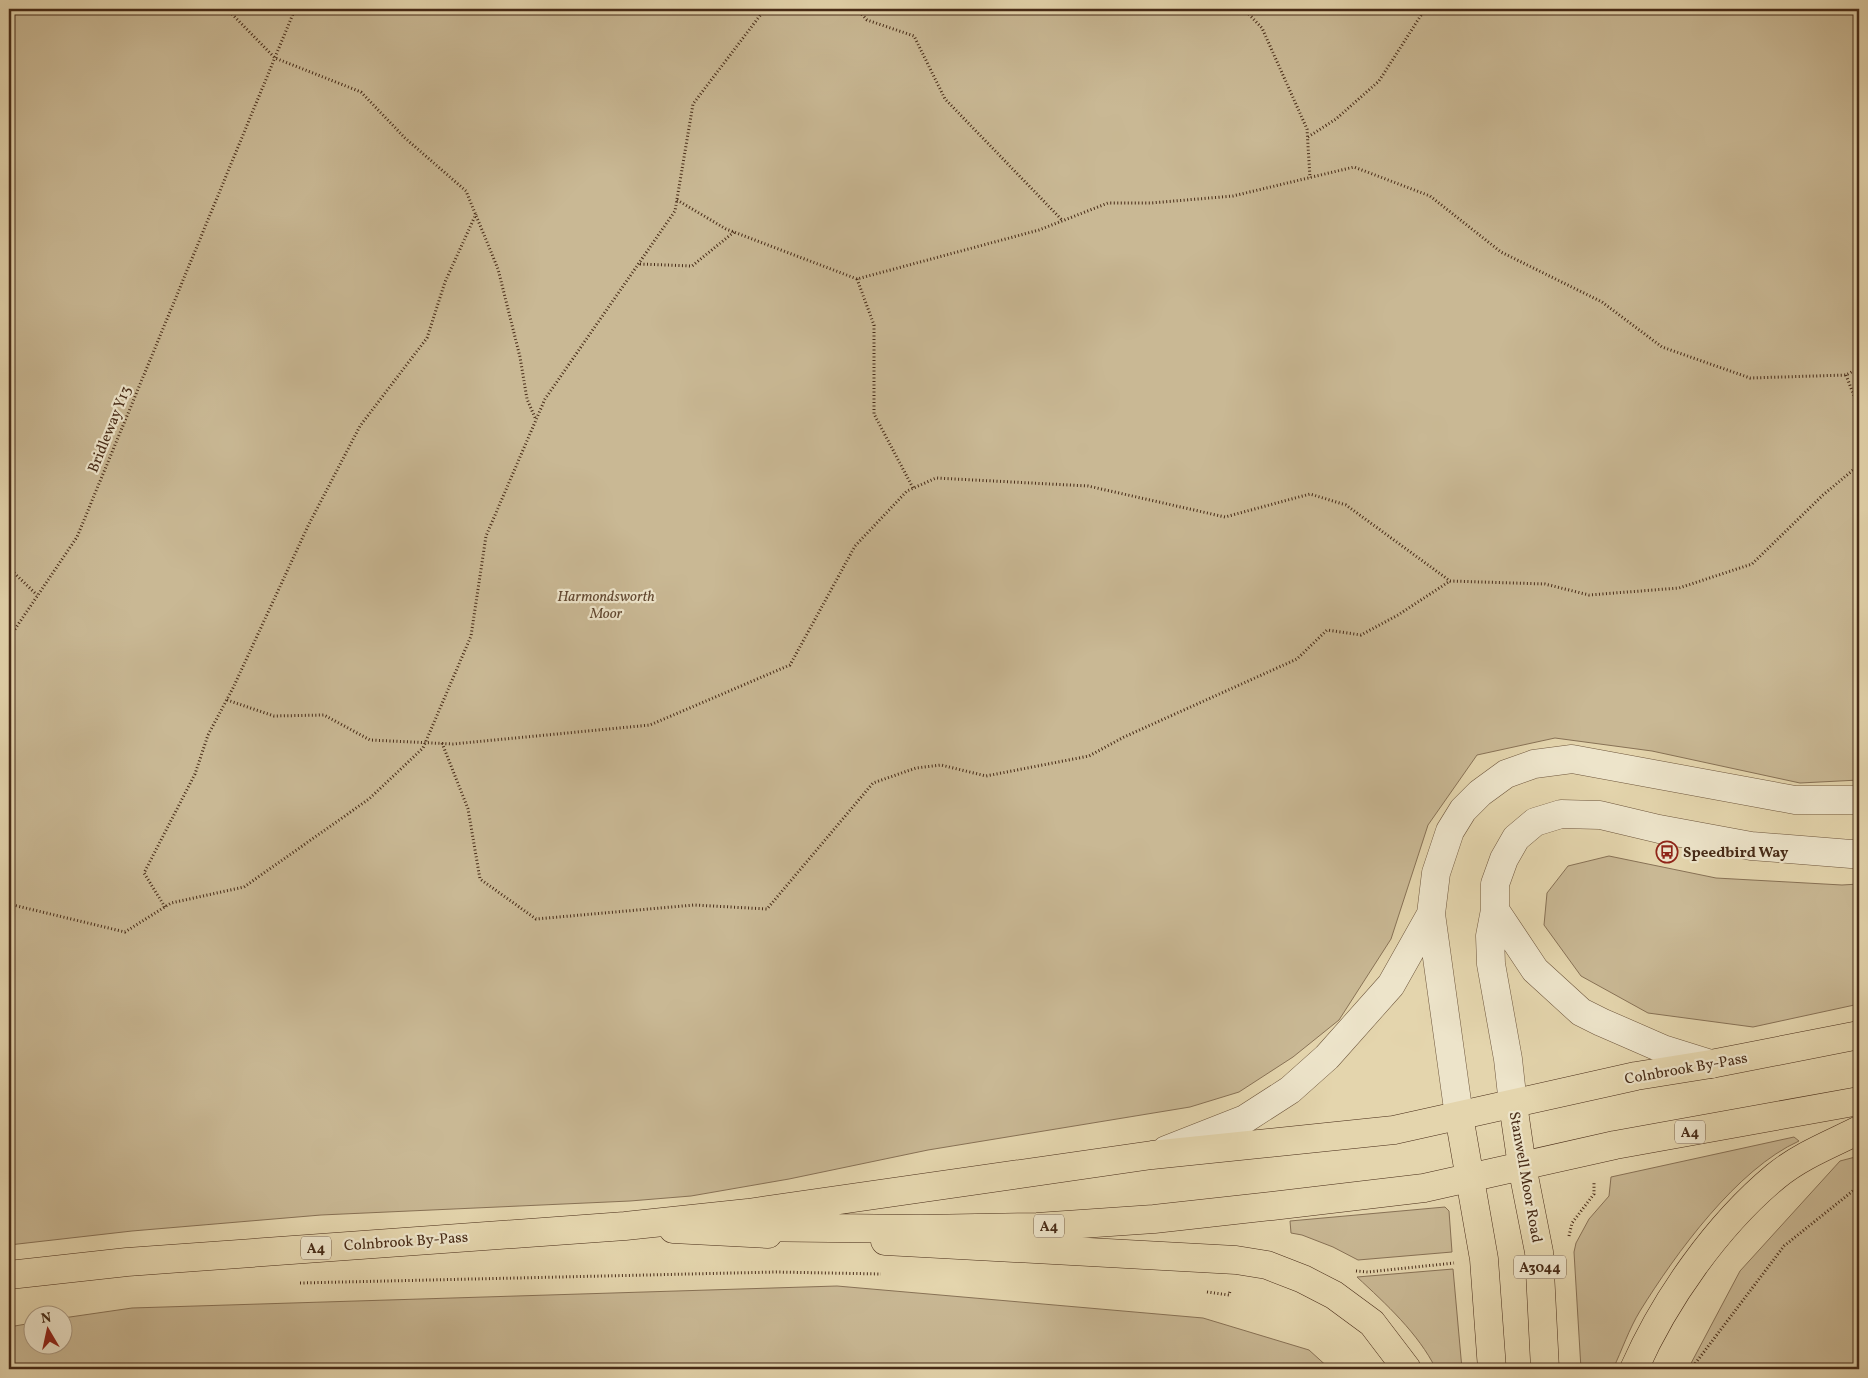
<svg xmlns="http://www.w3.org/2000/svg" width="1868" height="1378" font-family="Vollkorn,serif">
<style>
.green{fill:#c9b894;stroke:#887256}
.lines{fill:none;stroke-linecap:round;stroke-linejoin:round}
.street-casing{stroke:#6e563c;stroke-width:29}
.primary-casing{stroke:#472b17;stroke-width:29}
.highway-casing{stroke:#472b17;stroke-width:29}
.path{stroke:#472b17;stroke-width:3;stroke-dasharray:1 2.5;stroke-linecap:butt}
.street{stroke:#ede4ca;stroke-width:28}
.primary{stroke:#e4d5ad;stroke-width:28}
.highway{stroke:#e4d5ad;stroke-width:28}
.labels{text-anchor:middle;stroke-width:4.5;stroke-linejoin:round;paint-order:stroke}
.shield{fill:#ede4ca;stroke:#79624d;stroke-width:1}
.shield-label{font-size:14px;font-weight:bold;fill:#472b17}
.street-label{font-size:15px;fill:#472b17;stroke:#ede4ca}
.park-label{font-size:15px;font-style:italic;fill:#614730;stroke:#ede4ca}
.poi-label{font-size:15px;font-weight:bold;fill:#472b17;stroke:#ede4ca;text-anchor:start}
</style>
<rect width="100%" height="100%" fill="#e4d5ad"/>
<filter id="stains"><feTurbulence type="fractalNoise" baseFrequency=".004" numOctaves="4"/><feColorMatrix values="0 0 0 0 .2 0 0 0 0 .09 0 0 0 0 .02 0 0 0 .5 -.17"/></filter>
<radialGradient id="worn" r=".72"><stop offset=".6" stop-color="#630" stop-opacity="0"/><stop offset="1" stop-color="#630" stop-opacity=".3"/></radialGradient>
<!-- green -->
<path class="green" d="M9,9H1859V780L1800,783L1652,751L1555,738L1477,755L1428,825L1391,939L1339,1020L1293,1057L1239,1092L1190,1107L928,1150L789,1179L691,1196L630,1201L321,1215L132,1231L9,1245Z
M1609,856L1716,878L1842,885L1859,884V1004L1753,1027L1648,1013L1581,976L1544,925L1547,893L1568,866Z
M1794,1137L1799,1141C1737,1169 1676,1253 1640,1311C1629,1329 1622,1350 1613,1369H1581L1574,1252L1576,1243L1589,1219L1609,1196L1611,1177Z
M1859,1156V1369H1688L1740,1271L1840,1161Z
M1445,1207L1449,1211L1452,1252L1358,1260L1333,1247L1302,1235L1291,1233L1290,1221Z
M1453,1269L1462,1369H1436C1418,1333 1386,1304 1357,1277Z
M837,1286L1203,1318L1309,1350L1330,1369H9V1327L32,1323V1346H62L63,1318L132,1308Z"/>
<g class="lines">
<!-- street casing -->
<g class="street-casing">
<path id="street" d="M1495,910L1535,970L1581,1012L1601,1022L1663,1049L1711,1064
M1513,1104L1508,1059L1491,964L1490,936L1495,910V884L1504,859L1516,838L1535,822L1561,814L1600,815L1659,829L1751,846L1851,854L1859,853
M1459,1116L1431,914L1436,873L1450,831L1463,810L1480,793L1506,774L1534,764L1572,759L1795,800H1859
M1166,1150L1245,1119L1290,1090L1327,1057L1391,985L1431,914"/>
</g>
<!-- primary casing -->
<g class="primary-casing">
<path id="primary" d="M1513,1104L1522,1166L1539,1252L1545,1369
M1459,1116L1484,1259L1492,1369
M673,1229L768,1234
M885,1241L1236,1260L1267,1265L1303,1279L1334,1295L1372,1323L1407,1369
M1634,1369C1665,1299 1717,1225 1776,1176C1800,1156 1831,1144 1859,1130"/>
</g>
<!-- highway casing -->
<g class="highway-casing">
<path id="highway" d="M744,1227L921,1229L1037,1227L1154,1219L1272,1206L1424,1188L1615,1145L1859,1101
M9,1275L127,1262L625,1226L748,1213L1152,1155L1394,1130L1636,1076L1711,1064L1859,1035"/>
</g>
<!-- path -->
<path class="path" d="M227,9L275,58L361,92L405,138L466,191L498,269L520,357L527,399L536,420
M857,9L867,20L914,36L945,99L1063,221
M1244,9L1262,28L1307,129L1310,178
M1858,9L1859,13
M1308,137L1336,119L1379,81L1425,9
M677,200L726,229L857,279L1039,230L1108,203H1151L1233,196L1354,167L1430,196L1501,252L1602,302L1662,347L1750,378L1846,375L1859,368
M640,264L692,266L734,232
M857,279L874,325V414L913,488
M1846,375L1859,409
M9,568L37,595
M9,638L77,537L295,9
M227,700L274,716L324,715L370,740L453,744L650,725L790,665L855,546L907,491L936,478L1088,486L1225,517L1310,494L1346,505L1450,581L1545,584L1589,595L1679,588L1752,564L1823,495L1859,465
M442,743L468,809L480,879L536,919L694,905L767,909L873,783L916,768L941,765L986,776L1089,756L1124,737L1297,659L1327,630L1361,635L1398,615L1450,581
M9,904L125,932L171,903L244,887L369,799L423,748L471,636L486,536L545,399L675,211L693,104L765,9
M165,907L144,873L195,774L208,735L233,688L308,526L360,426L427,338L445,282L476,214
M1569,1236L1572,1223L1594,1194V1182
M1356,1271L1368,1272L1454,1263
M300,1283L776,1272L881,1274
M1207,1292L1229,1295L1230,1291
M1691,1369L1784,1246L1859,1186"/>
<!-- street -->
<use href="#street" class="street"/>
<!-- primary -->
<use href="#primary" class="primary"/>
<!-- highway -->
<use href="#highway" class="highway"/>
</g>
<!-- icons -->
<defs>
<g id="bus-ring" transform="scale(1.125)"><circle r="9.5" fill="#ede4ca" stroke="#8f2418" stroke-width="1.5"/><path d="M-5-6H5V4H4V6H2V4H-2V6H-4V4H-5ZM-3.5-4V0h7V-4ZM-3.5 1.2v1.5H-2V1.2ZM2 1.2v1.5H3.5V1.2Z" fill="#8f2418"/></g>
</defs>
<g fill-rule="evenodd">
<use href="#bus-ring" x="1667" y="852"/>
</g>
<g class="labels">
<!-- shield labels -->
<g class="shield">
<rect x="1675" y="1120.5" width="30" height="23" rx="4"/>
<rect x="1034" y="1214.5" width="30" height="23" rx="4"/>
<rect x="301" y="1236.5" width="30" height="23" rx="4"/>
<rect x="1514" y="1255.5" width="52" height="23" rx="4"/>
</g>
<g class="shield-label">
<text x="1690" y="1137">A4</text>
<text x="1049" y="1231">A4</text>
<text x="316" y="1253">A4</text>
<text x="1540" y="1272">A3044</text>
</g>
<!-- street labels -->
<g class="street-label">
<text transform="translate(109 429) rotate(-68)" y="5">Bridleway Y13</text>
<text transform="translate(1686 1068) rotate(-10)" y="5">Colnbrook By-Pass</text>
<text transform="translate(1526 1177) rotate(80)" y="5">Stanwell Moor Road</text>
<text transform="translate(406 1241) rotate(-4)" y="5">Colnbrook By-Pass</text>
</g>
<!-- park labels -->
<g class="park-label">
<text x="606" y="601">Harmondsworth<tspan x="606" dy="17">Moor</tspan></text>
</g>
<!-- poi labels -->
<g class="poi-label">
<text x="1683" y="857">Speedbird Way</text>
</g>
</g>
<!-- margin -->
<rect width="1868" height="1378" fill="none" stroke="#e4d5ad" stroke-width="30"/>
<rect x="10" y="10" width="1848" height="1358" fill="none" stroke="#472b17" stroke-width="2.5"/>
<rect x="15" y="15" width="1838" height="1348" fill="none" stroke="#472b17"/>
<!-- north arrow -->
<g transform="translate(48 1330) rotate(351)"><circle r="24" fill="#ede4ca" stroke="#ab9a82"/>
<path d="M0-4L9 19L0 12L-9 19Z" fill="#8f2418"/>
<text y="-8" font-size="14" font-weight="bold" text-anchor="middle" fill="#472b17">N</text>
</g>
<rect width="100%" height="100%" filter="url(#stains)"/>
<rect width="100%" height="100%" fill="url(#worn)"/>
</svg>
